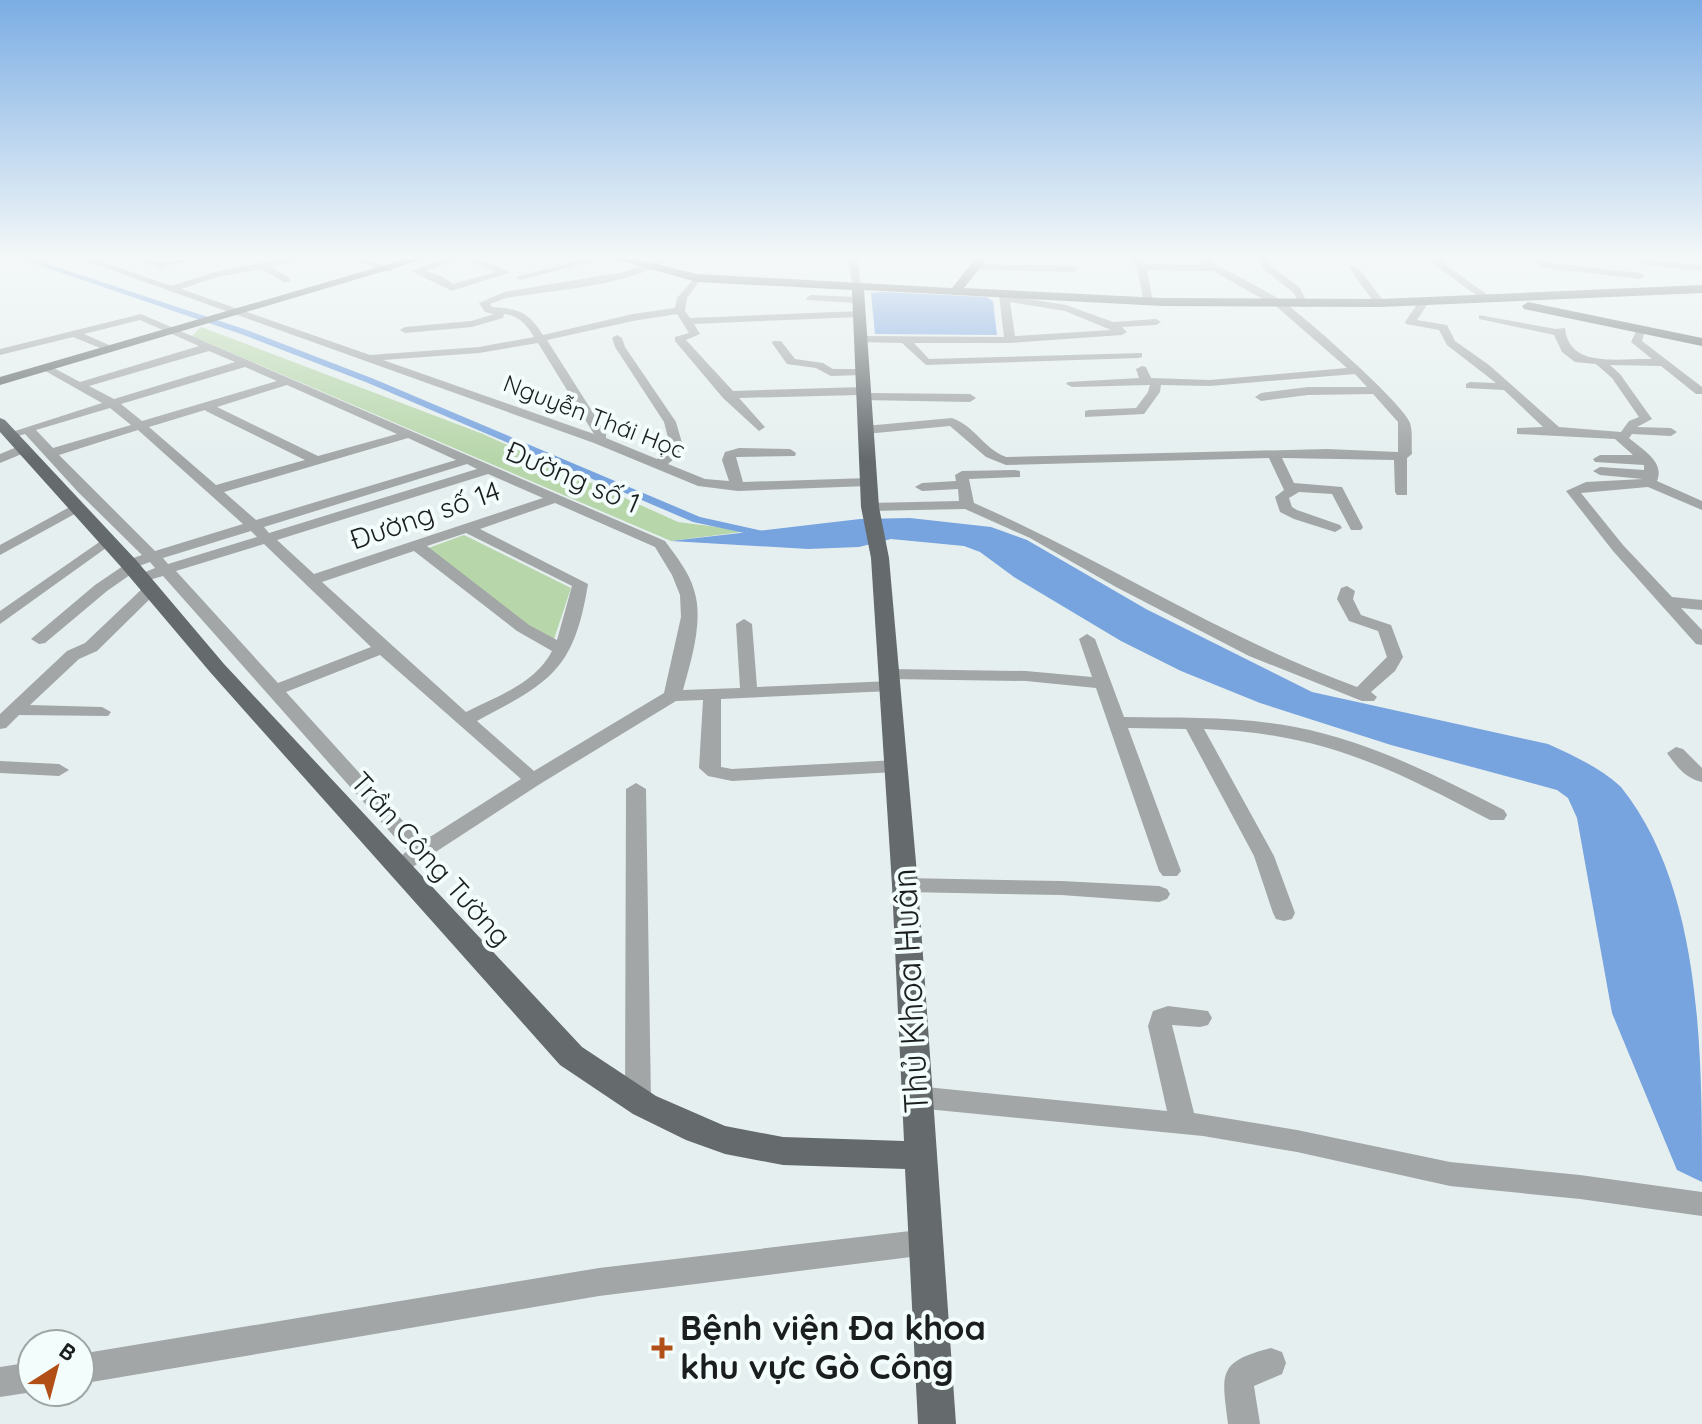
<svg xmlns="http://www.w3.org/2000/svg" width="1702" height="1424" font-family="Quicksand,sans-serif">
<style>
.green{fill:#b7d6aa}
.water{fill:#77a3df}
.lines{fill:none;stroke-linecap:round;stroke-linejoin:round}
.canal{fill:#77a3df;fill-rule:evenodd}
.minor{fill:#a2a6a7;fill-rule:evenodd}
.major{fill:#656b6d;fill-rule:evenodd}
.poi-dot{fill:#b24f17;stroke:#f3fdfc;stroke-width:3}
.labels{text-anchor:middle;stroke-width:8;stroke-linejoin:round;paint-order:stroke}
.far-street-label{font-size:24px;fill:#1b1e1e;stroke:#f3fdfc}
.street-label{font-size:28px;fill:#1b1e1e;stroke:#f3fdfc}
.near-street-label{font-size:34px;fill:#1b1e1e;stroke:#f3fdfc}
.near-poi-label{font-size:34px;font-weight:bold;fill:#1b1e1e;stroke:#f3fdfc;text-anchor:start}
</style>
<rect width="100%" height="100%" fill="#e6efef"/>
<!-- green -->
<path class="green" d="M201,327L483,434L678,522L749,531L671,541L192,336Z
M464,535L571,588L554,639L546,643L423,550Z"/>
<!-- water -->
<path class="water" d="M882,292L986,297L993,301L997,335L875,334L871,293Z
M910,518L991,527L1027,540L1146,609L1312,692L1548,744C1572,755 1601,768 1621,787C1702,888 1702,1051 1702,1182L1677,1170L1612,1013L1577,818L1568,798L1557,790L1391,745L1260,703L1181,671L1121,641L1014,577L980,552L964,546L891,539L859,547L808,549L671,541L860,519Z"/>
<g class="lines">
<!-- canal -->
<path class="canal" d="M21,259H32L247,330L374,379L700,517L763,531L769,534L763,537L693,522L368,383L241,334Z"/>
<!-- minor -->
<path class="minor" d="M81,259H95L171,286L215,272L280,259H300L271,267L290,278V282H284L261,269L217,277L181,289L370,355L479,347L534,337C527,325 518,315 504,314L503,318L472,327L405,333L400,330L405,327L471,321L494,314L485,312L479,303L504,292L624,272C638,268 652,259 667,259C637,285 547,291 506,298L490,304L492,307C519,309 528,311 543,335L633,314L675,308L677,298L697,275L702,278L687,298L685,311L690,318L859,311L864,314L859,317L694,324L700,334L686,340L733,391L863,387L867,388L868,393L970,394L976,398L970,402L863,400L858,395L739,398L765,427L759,431L723,398L675,341V337L689,333L677,314L633,321L547,340L606,433V438L657,459L671,449L664,422L615,347L612,338L617,335L622,338L625,347L676,422L684,450L668,464L705,479L729,481L722,460L725,452L739,448L790,449L796,453L795,456L736,457L743,482L868,478L875,482L868,486L738,491L698,486L594,443ZM538,343L594,434L383,360L479,353Z
M133,259L160,262L194,259L160,268Z
M352,259H367L394,269L389,272Z
M444,259H459L426,271L443,277L453,284L496,272L464,259H478L511,272L452,291L411,271Z
M584,259H602L520,280L515,277Z
M848,259H858L861,289L853,287Z
M1131,259H1141L1145,264L1203,265L1194,259H1206C1231,273 1258,286 1282,301C1303,315 1406,406 1410,423C1413,432 1411,444 1412,454L1407,458V495H1397L1395,492L1394,460L1282,458L1294,483L1342,487L1363,527L1361,530H1351L1332,494L1299,492L1289,498L1292,507L1297,510L1340,525L1342,528L1335,532L1294,519L1280,512L1275,497L1284,490L1269,458L1006,465L986,457L950,426L865,434L859,430L865,426L952,418C975,426 984,449 1006,457L1327,449L1398,452V422L1373,394L1308,395L1261,401L1255,397L1261,393L1308,387H1367L1355,374L1210,386L1161,385L1160,392L1144,414L1085,417V411L1089,410L1136,408L1148,392L1150,385L1072,387L1066,384L1068,382L1139,378L1136,369L1142,366L1146,367L1151,378L1210,380L1347,368L1277,307L1213,271L1147,270L1153,302L1144,304L1137,267Z
M1260,259H1270L1271,266L1300,288L1309,307H1301L1293,292L1263,269Z
M1427,259H1438L1493,299L1484,301Z
M1641,259L1702,265V271L1638,264Z
M1541,262L1640,273L1645,276L1640,279L1538,267V263Z
M974,264L1073,266L1078,269L1073,272L971,269L969,267Z
M1351,266H1357L1385,303L1384,305H1376L1349,268Z
M1004,292L1009,296L1066,305L1113,322L1156,319L1161,322L1156,325L1122,327L1127,332L1122,335L1010,343H914L929,359L1142,353V357L1138,358L926,365L902,343L860,342L855,339L860,336L1004,337L999,295ZM1010,302L1065,311L1111,330L1015,336Z
M811,295L858,297L863,300L858,303L807,300L806,298Z
M1420,300L1429,302L1417,320L1447,325L1455,341L1489,365L1559,427L1621,432L1629,421L1639,417L1612,378L1596,364L1575,362L1562,352L1554,335L1479,319V315L1556,329L1565,328C1569,369 1618,358 1652,359L1631,342L1638,327H1646L1642,341L1702,387V394H1696L1661,366L1610,365L1620,374L1652,419L1637,427L1671,428L1677,432L1671,436L1632,434L1629,438C1643,450 1665,462 1657,481L1702,501V510L1648,487L1581,493L1623,545L1672,597L1702,600V610L1681,608L1702,630V645L1696,644L1613,551L1566,491L1586,482L1643,479L1600,475L1593,471L1600,467L1644,470V465L1595,462L1593,459L1600,455H1633L1615,439L1517,434V428L1543,427L1504,390L1466,388V384L1470,382L1496,383L1447,345L1439,330L1406,324L1405,322Z
M141,314L665,541C676,556 689,572 694,590C704,620 691,661 683,690L740,688L736,624L744,619L752,624L757,687L890,681L899,686L890,691L721,699V767L732,769L896,760L906,766L896,772L732,781L708,776L699,768L703,700L676,701L540,784L405,872H391L388,867L407,851L163,576L139,583L134,581L131,578L155,568L150,562L139,566L137,570L107,591L45,643L39,644L31,639L95,585L123,566L124,561L142,555L78,492L25,434L18,436L12,432L102,403L40,368L50,366L80,382L199,346L140,320L84,334L109,345L110,347L105,350L73,337L0,355V349ZM209,351L235,362L114,399L89,386ZM245,367L277,381L142,421L121,404ZM287,385L397,434L318,456L217,407ZM110,408L131,425L53,448L36,430ZM205,410L206,411L305,460L216,485L149,427ZM138,430L243,524L155,551L59,455ZM408,438L456,460L256,520L224,492ZM467,464L477,469L269,533L264,527ZM488,474L543,498L314,574L277,540ZM555,503L655,547L672,575L680,595L681,617L664,693L534,771L477,721C550,682 574,671 588,584L480,529ZM251,531L257,537L168,564L163,558ZM466,533L572,586L557,640L529,625L427,546ZM264,544L371,647L278,683L176,571ZM414,551L517,631L552,651C536,683 496,697 466,712L322,582ZM380,655L521,779L422,842L286,692Z
M773,341H781L795,359L823,363L833,369H862L868,372L862,375L831,376L816,368L787,364L772,343Z
M24,444L29,445V451L0,463V454Z
M1015,470L1020,471V477L969,479L974,503C1104,560 1223,638 1357,687L1387,657L1378,631L1349,621L1337,599L1341,588L1347,586L1355,591L1353,599L1361,615L1391,625L1403,657L1395,671L1371,692L1377,697L1374,701H1362L1249,656L1116,587L1030,538L965,509L870,511L863,507L870,503L959,501L958,489L922,491L915,487L922,483L956,481L955,475L962,471Z
M77,503L84,507L82,510L0,555V545Z
M108,536L113,537V543L0,624V611Z
M150,585L156,587L158,590L156,593L97,651L79,659L30,705L102,707L111,712L108,716L19,715L6,728L0,729V714L67,651L85,643L144,587Z
M1087,634L1095,639L1124,717C1181,718 1239,716 1295,727C1369,741 1437,776 1504,810L1507,815L1504,820H1490C1389,767 1321,733 1204,729L1274,856L1295,913L1292,919L1284,921L1276,919L1273,913L1254,856L1186,729L1128,728L1181,871L1177,876H1163L1159,871L1096,688L1026,681L889,679L880,674L889,669L1026,671L1092,677L1079,639Z
M1676,747L1683,749L1702,768V782C1685,778 1677,767 1667,753Z
M0,761L59,764L69,770L59,776L0,773Z
M636,783L646,789L651,1102L647,1110L638,1113L629,1110L625,1102L626,789Z
M905,878L1061,881L1159,886L1167,889L1170,894L1167,899L1159,902L1061,895L905,892L897,890L894,885L897,880Z
M1168,1006L1208,1011L1212,1018L1208,1025L1200,1027L1172,1025L1194,1113L1297,1130L1450,1162L1580,1175L1702,1192V1216L1580,1199L1450,1186L1297,1152L1203,1136L916,1108L907,1104L903,1097L907,1090L916,1086L1167,1111L1148,1026L1153,1011Z
M927,1229L937,1233L941,1242L937,1251L927,1255L599,1296L80,1384V1354L599,1268Z
M1271,1348L1282,1352L1286,1363L1282,1374L1254,1386L1260,1424H1228C1222,1374 1216,1362 1271,1348Z
M32,1362L33,1392L0,1397V1367Z"/>
<!-- major -->
<path class="major" d="M406,259H425L0,385V377Z
M614,259H635L697,274L952,288L975,259H987L964,288L1162,298L1380,299L1702,285V293L1380,307L1162,306L864,290L879,507L889,558L918,885L956,1424H918L905,1169L783,1165L725,1154L686,1140L633,1114L560,1065L210,672L122,568L0,432V418L5,420L136,560L224,664L582,1047L656,1096L725,1126L783,1137L904,1141L892,885L871,558L861,507L852,290L697,282Z
M1528,302L1702,338V346L1524,309L1522,306Z"/>
</g>
<!-- sky -->
<linearGradient id="sky" x2="0" y2="1"><stop stop-color="#7bade4"/><stop offset="0.56" stop-color="#f4f8f8"/><stop offset="1" stop-color="#f4f8f8" stop-opacity="0"/></linearGradient>
<rect width="1702" height="459" fill="url(#sky)"/>
<!-- markers -->
<path class="poi-dot" d="M658 1336h8v8h8v8h-8v8h-8v-8h-8v-8h8z"/>
<g class="labels">
<!-- far-street labels -->
<g class="far-street-label">
<text transform="translate(594 417) rotate(21)" y="8">Nguyễn Thái Học</text>
</g>
<!-- street labels -->
<g class="street-label">
<text transform="translate(573 477) rotate(23)" y="10">Đường số 1</text>
<text transform="translate(425 515) rotate(-19)" y="10">Đường số 14</text>
<text transform="translate(431 859) rotate(48)" y="10">Trần Công Tường</text>
</g>
<!-- near-street labels -->
<g class="near-street-label">
<text transform="translate(910 991) rotate(-93)" y="12">Thủ Khoa Huân</text>
</g>
<!-- near-poi labels -->
<g class="near-poi-label">
<text x="680" y="1340">Bệnh viện Đa khoa<tspan x="680" dy="39">khu vực Gò Công</tspan></text>
</g>
</g>
<!-- north arrow -->
<g transform="translate(56 1368) rotate(36)"><circle r="38" fill="#f3fdfc" stroke="#9da4a3" stroke-width="2"/>
<path d="M0-6L14 30L0 20L-14 30Z" fill="#b24f17"/>
<text y="-12" font-size="22" font-weight="bold" text-anchor="middle" fill="#1b1e1e">B</text>
</g>
</svg>
